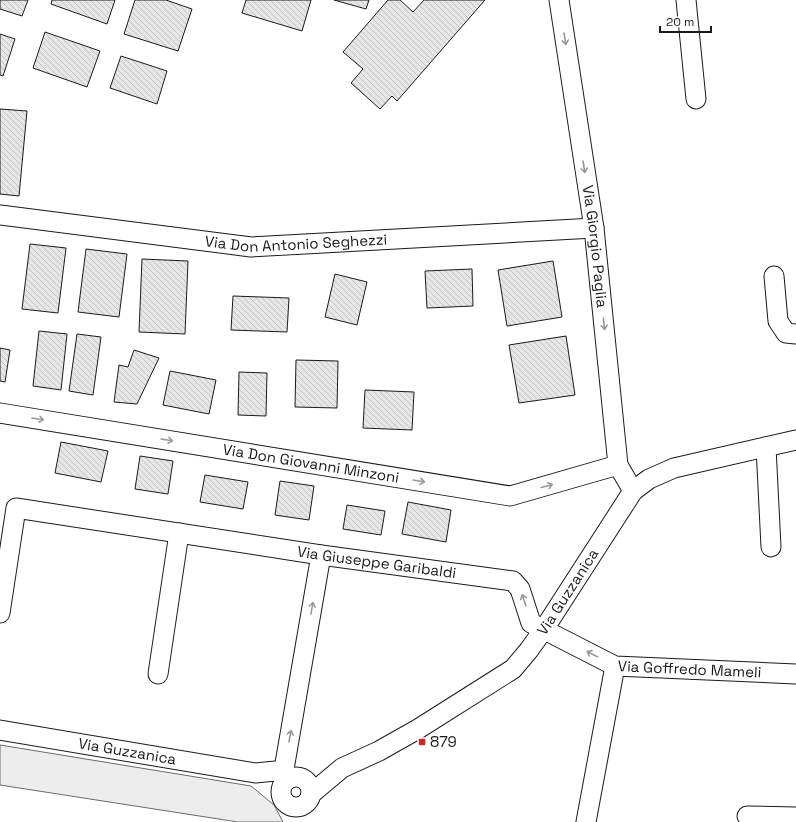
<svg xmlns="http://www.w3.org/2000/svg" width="796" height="822" font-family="'Space Grotesk',sans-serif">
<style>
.built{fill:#ededed;stroke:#6a6a6a}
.building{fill:url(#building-back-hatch);stroke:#1a1a1a}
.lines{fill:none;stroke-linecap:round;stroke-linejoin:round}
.minor-casing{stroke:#1a1a1a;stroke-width:21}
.minor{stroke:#fff;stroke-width:19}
.oneway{stroke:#989898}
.poi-dot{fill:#c62828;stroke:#fff;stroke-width:1.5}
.labels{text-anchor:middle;stroke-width:3;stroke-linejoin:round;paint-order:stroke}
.street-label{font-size:15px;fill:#1a1a1a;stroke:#fff}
.poi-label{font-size:15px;fill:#1a1a1a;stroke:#fff;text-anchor:start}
</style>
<defs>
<pattern id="building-back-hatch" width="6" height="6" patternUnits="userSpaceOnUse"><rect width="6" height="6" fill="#e6e6e6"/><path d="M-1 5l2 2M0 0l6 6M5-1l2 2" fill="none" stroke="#c5c5c5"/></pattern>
</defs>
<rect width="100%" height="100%" fill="#fff"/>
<!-- built -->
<path class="built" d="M0,745L251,786L274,805L283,822H238L0,785Z"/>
<!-- building -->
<path class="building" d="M0,0H28L22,16L0,9Z
M52,0H115L107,24L51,4Z
M135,0H166L192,9L178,51L124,34Z
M246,0H311L302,31L242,13Z
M334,0H369L366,9Z
M388,0H400L413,12L424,0H485L397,101L392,96L380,109L351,83L363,69L343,52Z
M45,32L100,51L87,87L33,68Z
M0,34L15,39L3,76L0,75Z
M121,56L167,71L157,104L110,88Z
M0,109L27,111L19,196L0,194Z
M30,244L66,248L58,313L22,309Z
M86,249L127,254L119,317L78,312Z
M142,259L188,261L185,334L139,332Z
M553,261L562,317L507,326L498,270Z
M472,269L473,306L427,308L425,271Z
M335,274L367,282L357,325L325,317Z
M233,296L289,298L287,332L231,330Z
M39,331L67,334L61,390L33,386Z
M77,334L101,337L93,395L69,391Z
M566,336L575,395L519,403L509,345Z
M0,348L10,350L5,382L0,381Z
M134,350L159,358L137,404L114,402L119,365L128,367Z
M296,360L338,361L337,408L295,407Z
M170,371L216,380L209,414L163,405Z
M239,372L267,373L266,416L238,415Z
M365,390L414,392L412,430L363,428Z
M61,442L108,451L101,482L55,473Z
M140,456L173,461L168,494L135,489Z
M205,475L248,482L243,509L200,502Z
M280,481L314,486L309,520L275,515Z
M408,502L451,510L446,542L402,534Z
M347,505L385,511L381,535L343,529Z"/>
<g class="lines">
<!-- minor casing -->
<g class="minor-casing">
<g id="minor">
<path id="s1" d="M559,0L594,228L618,465L633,491"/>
<path d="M686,0L696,99"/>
<path id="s2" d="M0,215L251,247L594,228"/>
<path d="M774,276L778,321L786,333L796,334"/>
<path id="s3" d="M0,413L510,496L618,465"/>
<path d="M766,447L771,547"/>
<path id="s4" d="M0,613L16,508L321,555L513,581L520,589L531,623L615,666L796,674"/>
<path d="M158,674L179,533"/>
<path id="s5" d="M0,730L255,773L276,771L290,778"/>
<path d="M283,775L321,555"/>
<circle cx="296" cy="792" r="15"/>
<path id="s6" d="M311,794L342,768L379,751L418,729L513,669L529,650L544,629L633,491L649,479L674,468L796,440"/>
<path d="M747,816L796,817"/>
<path d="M586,822L615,666"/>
</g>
</g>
<!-- minor -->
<use href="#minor" class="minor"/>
</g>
<!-- one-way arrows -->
<defs><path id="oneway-shaft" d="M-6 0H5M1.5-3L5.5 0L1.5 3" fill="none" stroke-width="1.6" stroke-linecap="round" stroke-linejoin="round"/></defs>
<g class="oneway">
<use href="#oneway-shaft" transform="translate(565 39) rotate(81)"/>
<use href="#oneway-shaft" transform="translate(584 167) rotate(81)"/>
<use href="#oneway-shaft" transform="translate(604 324) rotate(84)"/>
<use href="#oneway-shaft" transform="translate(38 419) rotate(9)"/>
<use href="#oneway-shaft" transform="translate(167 440) rotate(9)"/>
<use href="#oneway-shaft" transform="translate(419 481) rotate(9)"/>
<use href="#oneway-shaft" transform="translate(547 486) rotate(-15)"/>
<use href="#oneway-shaft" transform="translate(524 600) rotate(-108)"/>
<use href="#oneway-shaft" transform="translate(312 608) rotate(-80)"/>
<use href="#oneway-shaft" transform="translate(592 654) rotate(-153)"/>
<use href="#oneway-shaft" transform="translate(290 736) rotate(-80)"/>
</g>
<!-- markers -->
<rect class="poi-dot" x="418" y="738" width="8" height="8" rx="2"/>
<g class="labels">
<!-- street labels -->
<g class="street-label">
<text dy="5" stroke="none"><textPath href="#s2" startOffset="298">Via Don Antonio Seghezzi</textPath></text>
<text dy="5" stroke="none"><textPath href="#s1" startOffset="249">Via Giorgio Paglia</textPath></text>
<text dy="5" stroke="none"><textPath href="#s3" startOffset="315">Via Don Giovanni Minzoni</textPath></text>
<text dy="5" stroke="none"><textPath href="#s4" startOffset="471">Via Giuseppe Garibaldi</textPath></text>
<text dy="5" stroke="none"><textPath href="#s6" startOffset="333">Via Guzzanica</textPath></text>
<text dy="5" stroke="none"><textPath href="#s4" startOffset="824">Via Goffredo Mameli</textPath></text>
<text dy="5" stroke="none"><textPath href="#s5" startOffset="129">Via Guzzanica</textPath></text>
</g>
<!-- poi labels -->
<g class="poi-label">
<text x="430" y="747">879</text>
</g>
</g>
<!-- scale -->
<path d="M660 26v6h51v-6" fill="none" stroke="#1a1a1a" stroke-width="2"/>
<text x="666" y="26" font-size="12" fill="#1a1a1a" stroke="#ffffff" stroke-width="3" paint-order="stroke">20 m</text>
</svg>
